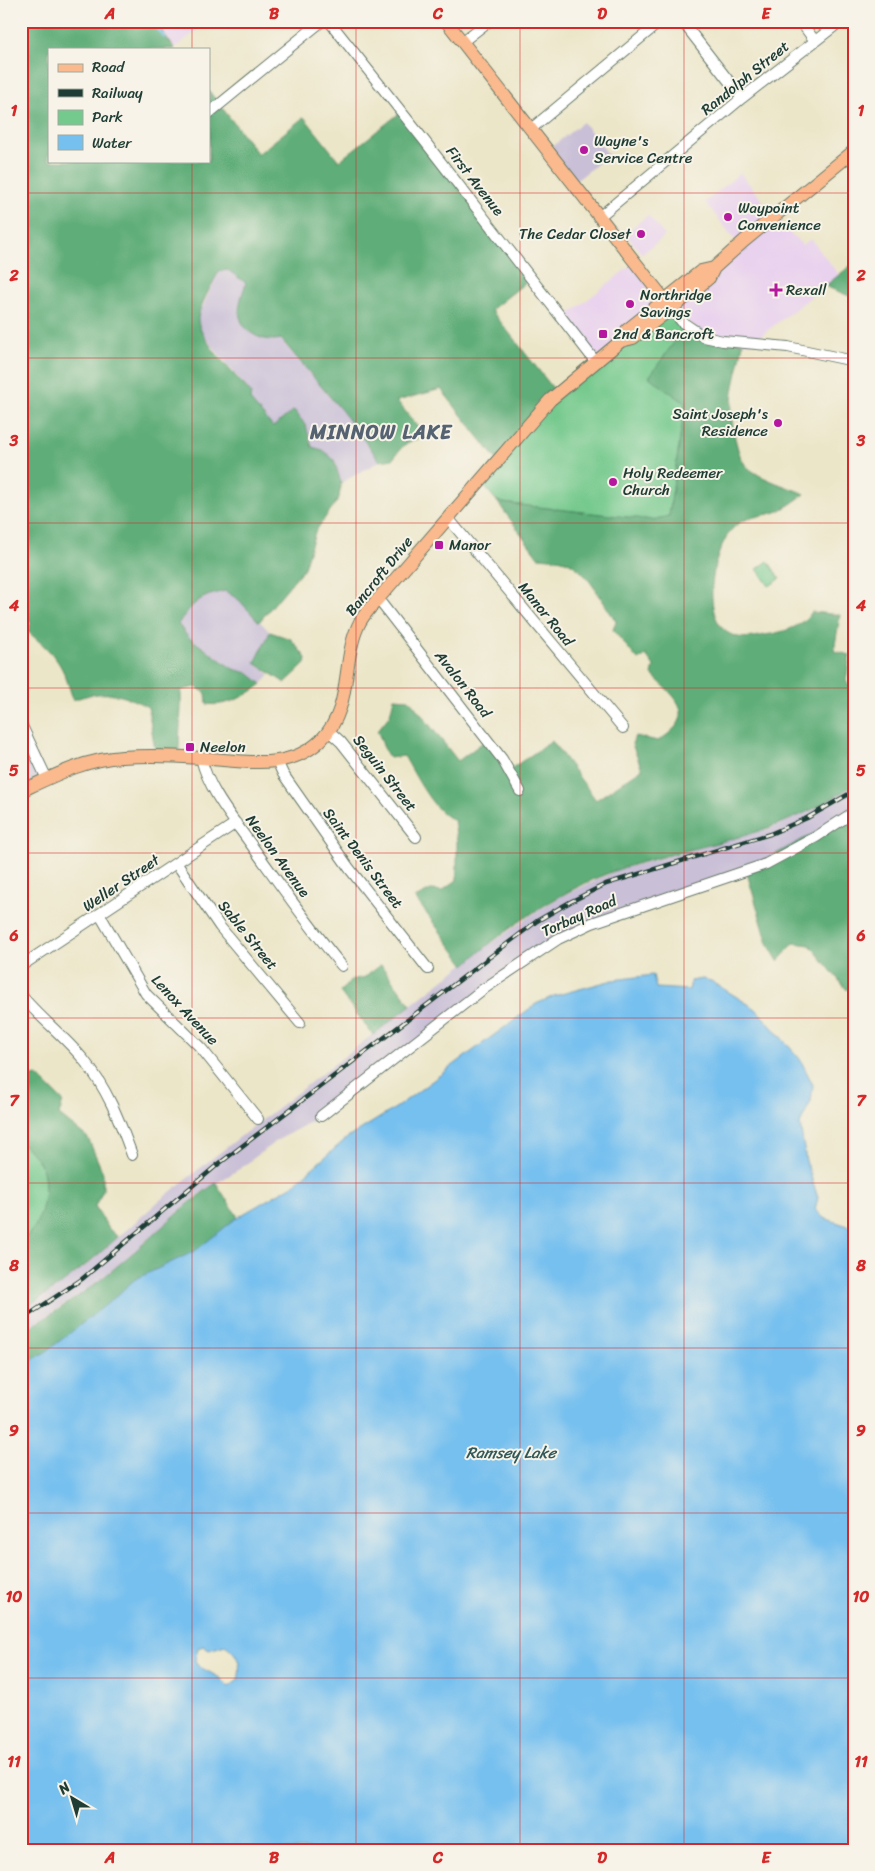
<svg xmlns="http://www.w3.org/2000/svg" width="875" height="1871" font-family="Sriracha,sans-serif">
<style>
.built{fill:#e9d2ee}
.industrial{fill:#c9bfd7}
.green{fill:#74c98d;stroke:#4a8360}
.forest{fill:#5fad78;stroke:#3f7556}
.water{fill:#76c0ef;stroke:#4a7e92;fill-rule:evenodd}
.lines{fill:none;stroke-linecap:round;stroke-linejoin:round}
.stream{stroke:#76c0ef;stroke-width:2.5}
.minor-casing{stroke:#677868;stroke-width:12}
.major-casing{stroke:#677868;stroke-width:14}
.minor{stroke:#fff;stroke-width:10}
.major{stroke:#fbba8d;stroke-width:12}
.rail-casing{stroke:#1f3d34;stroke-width:4.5}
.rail{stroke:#f7f3e8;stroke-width:2.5;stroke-dasharray:8;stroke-linecap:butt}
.grid{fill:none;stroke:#d62828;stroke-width:1;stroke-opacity:0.55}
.poi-dot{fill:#b5179e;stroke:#f7f3e8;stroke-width:2}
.labels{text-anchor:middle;stroke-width:4;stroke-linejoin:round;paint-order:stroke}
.street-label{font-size:15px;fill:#1f3d34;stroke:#f7f3e8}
.poi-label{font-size:15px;fill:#1f3d34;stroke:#f7f3e8;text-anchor:start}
.water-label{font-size:16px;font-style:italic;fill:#305759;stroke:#f7f3e8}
.district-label{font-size:20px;font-weight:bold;letter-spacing:1px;fill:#556271;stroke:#f7f3e8}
.neatline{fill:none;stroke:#d62828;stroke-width:2}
.grid-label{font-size:16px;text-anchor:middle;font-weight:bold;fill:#d62828}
</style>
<rect width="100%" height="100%" fill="#f7f3e8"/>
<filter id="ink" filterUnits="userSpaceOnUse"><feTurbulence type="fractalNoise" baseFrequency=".02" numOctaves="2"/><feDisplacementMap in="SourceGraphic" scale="10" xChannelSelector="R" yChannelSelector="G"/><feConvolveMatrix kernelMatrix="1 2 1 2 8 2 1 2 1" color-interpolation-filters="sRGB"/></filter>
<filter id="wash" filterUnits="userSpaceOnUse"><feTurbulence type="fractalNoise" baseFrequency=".0096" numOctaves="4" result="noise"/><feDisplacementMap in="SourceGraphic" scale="20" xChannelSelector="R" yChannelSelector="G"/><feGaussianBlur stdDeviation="1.12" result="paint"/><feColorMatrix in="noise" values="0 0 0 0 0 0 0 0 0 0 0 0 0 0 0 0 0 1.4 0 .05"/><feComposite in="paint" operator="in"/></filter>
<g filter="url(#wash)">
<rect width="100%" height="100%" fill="#ece6c9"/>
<!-- built -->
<path class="built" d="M155,21H208L175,48Z
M740,173L792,236L795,237L802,245L811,239L839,275L750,344L711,339L671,309L739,245L705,202Z
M648,215L665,236L642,254L625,233Z
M634,263L664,299L595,361L563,319Z"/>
<!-- industrial -->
<path class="industrial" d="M583,122L609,155L573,183L548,150Z
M228,269L246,283L239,304L240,317L280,339L342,411L380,461L341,483L338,471L323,450L312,447L310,436L294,411L273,427L250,400L251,393L207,340L199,327L198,316L219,271Z
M225,591L239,600L270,632L255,663L270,675L262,684L248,673L233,669L188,637L178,624L193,603L203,596Z
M21,726L46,778L21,790Z
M854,784V812L785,853L558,938L321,1116L276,1141L241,1168L199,1194L122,1262L84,1292L21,1332V1309L56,1288L88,1264L159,1201L209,1161L478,953L530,916L562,896L618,870L772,828L813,810Z"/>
<!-- green -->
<path class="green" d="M671,309L686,326L679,338L685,403L669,516L653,520L502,503L496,500L479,480L532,418Z
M768,561L780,579L769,586L757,569Z
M21,1143C28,1149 35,1155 40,1163C51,1183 43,1230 21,1240Z"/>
<!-- forest -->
<path class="forest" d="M21,21H155L175,49H49V161H209V91L258,154L304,117L339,161L401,112L530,279L491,310L556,392L496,459L441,389L397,401L426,437C407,441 404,443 393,459L380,461L342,411L281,339C265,343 244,334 240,317C237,306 243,293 246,283L228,270L219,271C213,283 199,306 198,318C197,338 237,377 251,393L250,400L273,427L294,410L306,426L312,447L323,450L334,460L341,483L339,498L315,532L304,568L259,622L239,600L225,591C198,597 194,602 178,624L188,637L233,669L248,673L262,684C246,696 227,707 207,704L206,693L196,687L181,690C182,711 179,730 179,751L155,750L148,707C121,693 102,689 73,700C63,664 57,656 28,632L31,622L21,613Z
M854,263V298L825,286Z
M686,326L743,343C737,382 726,397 735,438C737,445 739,456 744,463C753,477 789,487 805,494C796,500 786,508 776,512C764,516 750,516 739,523C713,540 698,618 730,634C742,641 757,636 771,634C787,631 803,626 812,612L840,615L834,651L850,655L846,681L854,690V784C782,837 701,843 620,869C567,887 506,927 465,965L415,898L431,890L442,891L457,880V842L454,820C433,813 415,774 404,756L390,758C382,749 383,741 377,731L390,715L394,698L409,699L458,761L486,740L506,772L552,741L596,800L642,769L632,744L635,736L658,741C699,716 678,699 652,675L654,666L646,655L638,660L613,630L616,621C603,603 591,577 573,565C563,558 549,558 538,557L496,500L502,503L653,520L669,516L685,403L649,377Z
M270,632L291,639L306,658L305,664L285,683L255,663Z
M854,812V981L847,990L810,945L794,943L778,961L768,944L746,870Z
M381,965L411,1005L373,1035L340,992L351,980L365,977Z
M38,1076L63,1101L59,1115L88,1138L103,1173V1190L95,1206L109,1229L118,1237C88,1264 57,1290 21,1309V1240C43,1230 51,1183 40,1163C35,1155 28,1149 21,1143V1078Z
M216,1183L238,1217L195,1251L134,1280L112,1300L47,1351L21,1367V1332C57,1312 91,1289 122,1262C154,1236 182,1206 216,1183Z"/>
<!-- water -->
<path class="water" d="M653,975L656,988L689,990L691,981L702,979L711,981L756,1009L800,1059L813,1085L811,1101L800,1124L806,1161L818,1198L815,1209L824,1218L854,1228V1850H21V1367L47,1351L112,1300L134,1280L195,1251L238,1217L293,1185L347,1138L397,1107L536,1004L554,996L613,980ZM225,1645C238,1654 242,1664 238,1680L229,1687L220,1678L198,1666L195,1661L198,1648L203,1646L209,1650Z"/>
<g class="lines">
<!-- stream -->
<path class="stream" d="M152,21L164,37"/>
</g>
</g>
<g filter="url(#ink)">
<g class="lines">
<!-- minor casing -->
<g class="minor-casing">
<path id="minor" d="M329,21L423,139L595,361
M682,21L742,98
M800,21L815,41
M462,42L489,21
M209,113L322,21
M531,129L661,21
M599,217L742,98L841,21
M671,308L682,322L704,337L723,341L788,347L854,361
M448,518L623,728
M378,599L502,759L520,791
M21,724L47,779
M329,731L341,742L416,837
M201,758C209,792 235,821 255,850C283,889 311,929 342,966
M277,761L283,774L349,868L428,969
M177,864L220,927L300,1023
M100,915L146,994L201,1048L258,1119
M21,966L236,823
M21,995C40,1018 64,1036 83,1059C107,1088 119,1119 132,1155
M321,1116L482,990L558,939L592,923L766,864L816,837L854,812"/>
</g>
<!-- major casing -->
<g class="major-casing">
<path id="major" d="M446,21L671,308
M621,341L633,338L689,295L709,278L714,268L744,241L854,151
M21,791C53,776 86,759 122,757C148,755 175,756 201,758C243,761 288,772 321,740C353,708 341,664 358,626C362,616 371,607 378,599L550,400L621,341L627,330L701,271L714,268"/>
</g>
<!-- minor -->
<use href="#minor" class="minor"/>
<!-- major -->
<use href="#major" class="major"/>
<!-- rail casing -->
<g class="rail-casing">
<path id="rail" d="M21,1320L82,1279L216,1166L537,921L570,902L606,884L770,834L807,818L854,791"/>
</g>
<!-- rail -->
<use href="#rail" class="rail"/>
</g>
</g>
<!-- grid -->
<path class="grid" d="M192,21V49M356,21V1850M520,21V1850M684,21V1850M192,161V1850M21,193H854M21,358H854M21,523H854M21,688H854M21,853H854M21,1018H854M21,1183H854M21,1348H854M21,1513H854M21,1678H854"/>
<!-- markers -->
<g class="poi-dot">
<circle cx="584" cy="150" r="5"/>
<circle cx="728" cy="217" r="5"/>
<circle cx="641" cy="234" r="5"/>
<path d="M773.5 282.5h5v5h5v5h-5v5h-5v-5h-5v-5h5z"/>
<circle cx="630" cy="304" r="5"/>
<rect x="598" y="329" width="10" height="10" rx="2.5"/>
<circle cx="778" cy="423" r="5"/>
<circle cx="613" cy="482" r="5"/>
<rect x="434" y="540" width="10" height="10" rx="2.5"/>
<rect x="185" y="742" width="10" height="10" rx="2.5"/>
</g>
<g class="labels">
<!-- street labels -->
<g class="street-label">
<text transform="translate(745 78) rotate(-39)" y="5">Randolph Street</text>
<text transform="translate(475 181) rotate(52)" y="5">First Avenue</text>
<text transform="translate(379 576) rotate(-51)" y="5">Bancroft Drive</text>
<text transform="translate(546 614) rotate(51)" y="5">Manor Road</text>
<text transform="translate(463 684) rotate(52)" y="5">Avalon Road</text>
<text transform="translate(385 773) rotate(52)" y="5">Seguin Street</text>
<text transform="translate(278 856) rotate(54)" y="5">Neelon Avenue</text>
<text transform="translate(363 858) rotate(53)" y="5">Saint Denis Street</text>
<text transform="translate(121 883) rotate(-34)" y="5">Weller Street</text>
<text transform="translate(579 916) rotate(-24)" y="5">Torbay Road</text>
<text transform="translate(248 935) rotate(51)" y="5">Sable Street</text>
<text transform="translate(185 1010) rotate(47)" y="5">Lenox Avenue</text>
</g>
<!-- poi labels -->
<g class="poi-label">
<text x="594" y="146">Wayne's<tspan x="594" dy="17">Service Centre</tspan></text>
<text x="738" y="213">Waypoint<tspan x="738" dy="17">Convenience</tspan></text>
<text x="631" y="239" text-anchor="end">The Cedar Closet</text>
<text x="786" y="295">Rexall</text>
<text x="640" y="300">Northridge<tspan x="640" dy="17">Savings</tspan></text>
<text x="613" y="339">2nd &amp; Bancroft</text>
<text x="768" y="419" text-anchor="end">Saint Joseph's<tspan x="768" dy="17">Residence</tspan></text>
<text x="623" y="478">Holy Redeemer<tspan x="623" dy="17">Church</tspan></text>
<text x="449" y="550">Manor</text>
<text x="200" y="752">Neelon</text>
</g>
<!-- water labels -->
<g class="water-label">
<text x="511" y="1458">Ramsey Lake</text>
</g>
<!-- district labels -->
<g class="district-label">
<text x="381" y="439">MINNOW LAKE</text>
</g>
</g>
<!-- margin -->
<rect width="875" height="1871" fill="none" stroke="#f7f3e8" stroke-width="55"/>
<!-- legend -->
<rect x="48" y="48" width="162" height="115" fill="#f7f3e8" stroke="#a1aaa0"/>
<rect x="58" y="64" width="25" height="8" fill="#fbba8d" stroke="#a1aaa0"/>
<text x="92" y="72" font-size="15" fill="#1f3d34">Road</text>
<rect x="58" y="89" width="25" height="8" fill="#1f3d34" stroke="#a1aaa0"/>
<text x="92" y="98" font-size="15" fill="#1f3d34">Railway</text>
<rect x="58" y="110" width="25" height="15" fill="#74c98d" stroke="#a1aaa0"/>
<text x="92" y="122" font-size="15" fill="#1f3d34">Park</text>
<rect x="58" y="135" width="25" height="15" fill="#76c0ef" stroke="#a1aaa0"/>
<text x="92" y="148" font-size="15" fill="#1f3d34">Water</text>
<!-- north arrow -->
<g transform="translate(72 1798) rotate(322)" stroke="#f7f3e8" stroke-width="4" paint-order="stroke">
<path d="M0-4L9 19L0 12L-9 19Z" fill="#1f3d34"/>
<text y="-8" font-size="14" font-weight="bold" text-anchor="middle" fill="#1f3d34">N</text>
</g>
<rect x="28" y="28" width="820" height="1816" class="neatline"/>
<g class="grid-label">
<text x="110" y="19">A</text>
<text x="274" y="19">B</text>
<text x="438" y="19">C</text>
<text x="602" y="19">D</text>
<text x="766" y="19">E</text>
<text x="14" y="116">1</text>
<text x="861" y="116">1</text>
<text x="14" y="281">2</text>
<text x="861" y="281">2</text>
<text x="14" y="446">3</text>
<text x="861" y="446">3</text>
<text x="14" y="611">4</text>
<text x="861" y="611">4</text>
<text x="14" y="776">5</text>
<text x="861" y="776">5</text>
<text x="14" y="941">6</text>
<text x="861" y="941">6</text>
<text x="14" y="1106">7</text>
<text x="861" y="1106">7</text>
<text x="14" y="1271">8</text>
<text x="861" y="1271">8</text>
<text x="14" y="1436">9</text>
<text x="861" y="1436">9</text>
<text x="14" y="1602">10</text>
<text x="861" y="1602">10</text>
<text x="14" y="1767">11</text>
<text x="861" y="1767">11</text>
<text x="110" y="1863">A</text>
<text x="274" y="1863">B</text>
<text x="438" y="1863">C</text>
<text x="602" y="1863">D</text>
<text x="766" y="1863">E</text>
</g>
</svg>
